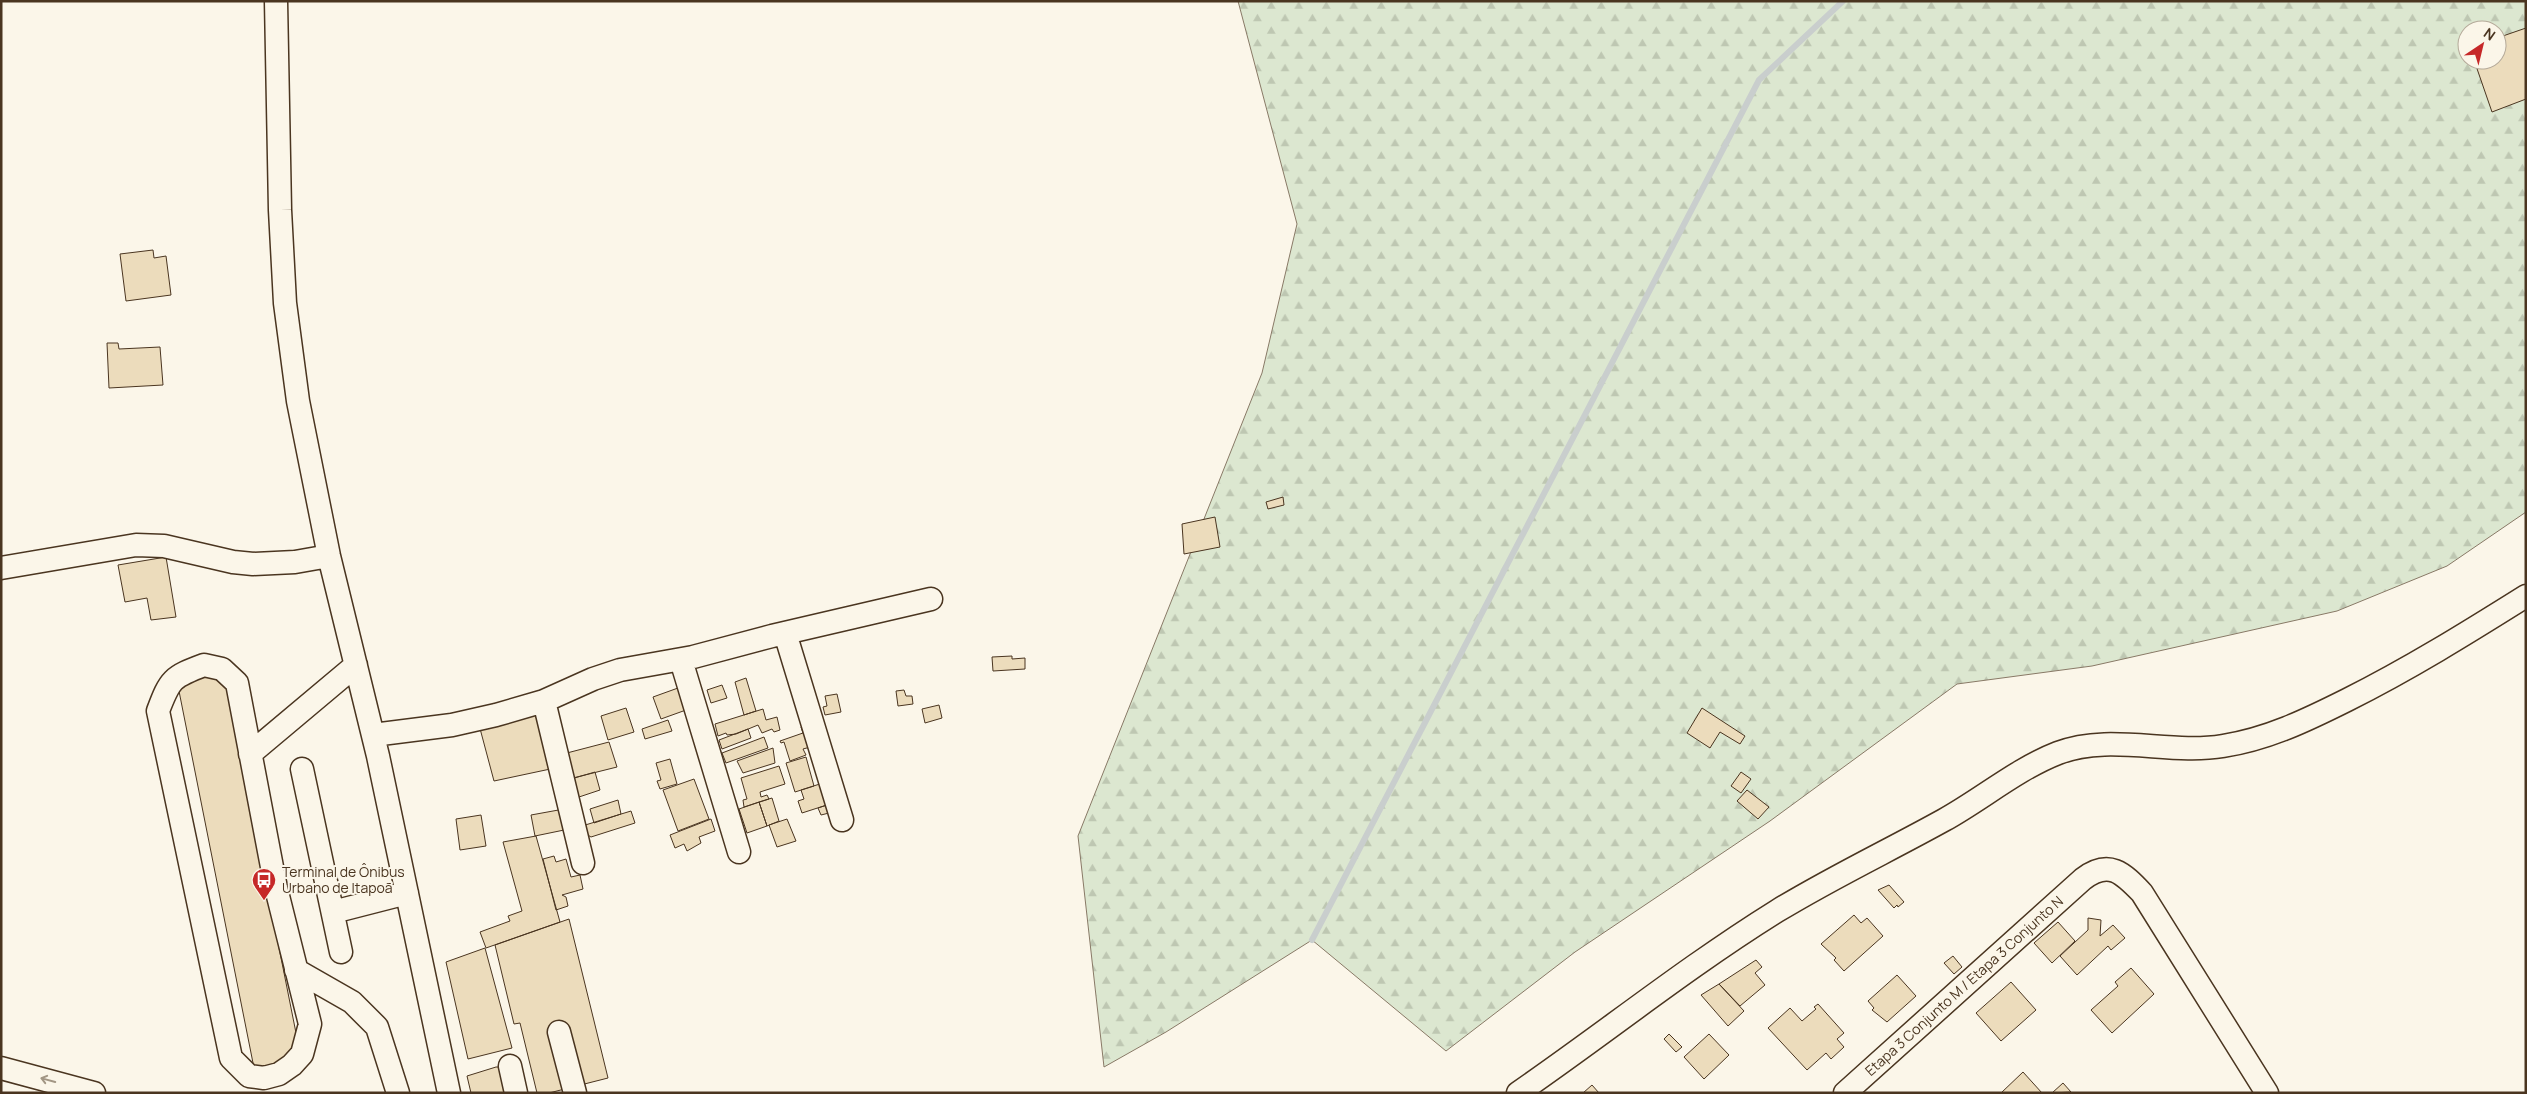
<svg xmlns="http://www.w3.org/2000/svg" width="2527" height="1094" font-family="Manrope,sans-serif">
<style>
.forest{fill:url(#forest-firs);stroke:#887966;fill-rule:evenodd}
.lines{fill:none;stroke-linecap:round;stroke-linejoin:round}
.stream{stroke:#c9cecd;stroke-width:6}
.building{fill:#ecdcbc;stroke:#4a3520}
.minor-casing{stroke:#4a3520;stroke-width:25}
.minor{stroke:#fbf6e9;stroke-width:22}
.oneway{stroke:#a29684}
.labels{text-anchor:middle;stroke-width:4;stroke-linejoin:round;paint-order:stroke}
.poi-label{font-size:14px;fill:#4a3520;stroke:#fbf6e9;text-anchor:start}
.street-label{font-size:14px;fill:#4a3520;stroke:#fbf6e9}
</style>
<defs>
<pattern id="forest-firs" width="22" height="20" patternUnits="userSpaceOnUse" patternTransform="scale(1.25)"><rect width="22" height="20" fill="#dce7d0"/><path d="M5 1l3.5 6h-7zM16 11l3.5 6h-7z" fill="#bec7b2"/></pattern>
</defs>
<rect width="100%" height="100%" fill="#fbf6e9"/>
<!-- forest -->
<path class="forest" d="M1238,1H2526V512L2447,566L2337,611L2092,666L1957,684L1770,821L1575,952L1446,1051L1312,940L1166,1032L1104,1067L1078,836L1262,373L1297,224ZM2467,30H2497V60H2467Z"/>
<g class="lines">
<!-- stream -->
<path class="stream" d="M1312,940L1759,80L1843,1"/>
</g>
<!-- building -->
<path class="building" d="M2526,28V99L2492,112L2474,60H2497V38Z
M153,250L154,258L166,256L171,295L126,301L120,254Z
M107,343H118L119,349L160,347L163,385L109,388Z
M1283,497L1284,505L1268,509L1266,502Z
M1215,517L1220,547L1184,554L1182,524Z
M166,557L176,617L151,620L147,598L125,602L118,565Z
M1012,656V659L1025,658V669L993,671L992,657Z
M224,672L302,1063L255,1073L177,681Z
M746,678L756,711L744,715L735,682Z
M722,685L727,698L711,703L707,690Z
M678,688L686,710L661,719L653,697Z
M904,690L906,696H912L913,704L898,706L896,691Z
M837,694L841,712L825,715L823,707L827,706L825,696Z
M939,705L942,718L925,723L922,709Z
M541,708L555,768L494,781L478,721Z
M626,708L634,732L608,740L601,716Z
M1702,708L1745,736L1740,744L1720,732L1710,748L1687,733Z
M763,709L766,720L777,717L780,730L774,732L772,729L762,733L758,725L736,734L727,735L726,733L718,736L715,724Z
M668,720L672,731L645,739L642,729Z
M808,725L814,746L803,749L806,755L790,761L784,742L781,743L780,741L803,733L801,727Z
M748,729L751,738L722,749L719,740Z
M764,737L768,748L726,763L722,753Z
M609,742L617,767L569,779L563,754Z
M773,748L775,763L743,773L737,761Z
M806,757L814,786L795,792L786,763Z
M670,759L677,784L660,789L657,781L661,780L656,763Z
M779,766L785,784L760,792L761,797L767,795L769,799L744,807L743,800L747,799L741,778Z
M595,772L600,790L576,798L571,779Z
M1741,772L1751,779L1741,793L1731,786Z
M694,779L709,819L678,831L663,790Z
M826,782L833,803L802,813L798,801L804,799L801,790Z
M1747,790L1769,807L1758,819L1737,801Z
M772,798L779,821L767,826L759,802Z
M618,800L621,814L594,823L590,809Z
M759,802L767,826L747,833L739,809Z
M833,803L829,813L821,815L818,808Z
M564,809L569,829L535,836L531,815Z
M631,811L635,823L591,837L586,834L582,826Z
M481,815L486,846L460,850L456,819Z
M711,819L715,831L699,837L701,843L687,851L684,844L675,848L670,835Z
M787,819L796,841L777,847L769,825Z
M536,836L560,922L486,948L480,932L510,921L508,916L522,911L503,842Z
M554,856L556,862L566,859L571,877L580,875L583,889L562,895L566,897L568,906L556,910L543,859Z
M1889,885L1904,902L1898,907L1897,905L1894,908L1878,890Z
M1854,915L1861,923L1867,918L1883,936L1844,971L1834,960L1836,958L1821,944Z
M2088,918L2101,920L2100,936L2113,925L2125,938L2111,950L2108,946L2077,975L2060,956L2088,930Z
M569,919L608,1078L549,1093H537L520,1023L514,1024L495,945Z
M2058,922L2075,941L2052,963L2034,943Z
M485,948L512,1048L468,1059L446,962Z
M1953,956L1962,967L1954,974L1944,963Z
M1756,960L1762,967L1755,973L1765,985L1740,1006L1719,984Z
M2131,968L2154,994L2112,1033L2091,1010L2118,986L2115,982Z
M1897,975L1916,996L1887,1022L1872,1010L1874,1008L1868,1001Z
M2011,982L2036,1010L2001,1041L1976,1013Z
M1719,984L1744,1011L1728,1026L1701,995Z
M1818,1004L1844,1033L1837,1039L1844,1047L1831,1059L1826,1053L1807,1070L1768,1028L1790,1008L1802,1021L1816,1009L1814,1007Z
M1669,1034L1682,1047L1676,1052L1664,1039Z
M1709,1034L1729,1055L1704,1079L1684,1057Z
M496,1067H499L507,1093H471L467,1076Z
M2023,1072L2042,1093H2001Z
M2063,1083L2071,1092L2052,1093Z
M1592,1085L1599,1093H1583Z"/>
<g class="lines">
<!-- minor casing -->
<g class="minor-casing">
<path id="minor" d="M276,1L280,210L285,303L298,401L329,556L378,756L449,1093
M1,568L136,545L164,546L233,562L253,564L295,562L329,556
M785,633L842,820
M681,660L739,852
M204,665L222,669L237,683L276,888L310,1024L302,1054L292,1065L279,1074L264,1078L249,1076L231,1058L158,711C170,679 172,677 204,665Z
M544,701L583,863
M373,735L452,725L496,715L544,701L593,679L620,670L693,657L772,636L931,599
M250,754L356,665
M302,769L341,952
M333,912L407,893
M296,970L352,1002L377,1027L398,1093
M559,1032L575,1093
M510,1066L516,1093
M1,1068L94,1093
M1518,1093C1605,1033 1687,967 1777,911C1831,878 1888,851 1944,820C1982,799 2017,769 2058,753C2110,733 2169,755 2223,746C2268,739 2307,720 2347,700C2409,669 2467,633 2526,596
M1845,1093L2083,879C2109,859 2123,873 2142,893L2267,1093"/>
</g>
<!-- minor -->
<use href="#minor" class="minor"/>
</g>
<!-- one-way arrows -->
<defs><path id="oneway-shaft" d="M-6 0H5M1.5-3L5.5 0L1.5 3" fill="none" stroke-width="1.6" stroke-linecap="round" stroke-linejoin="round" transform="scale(1.25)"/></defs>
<use class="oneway" href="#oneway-shaft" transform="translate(48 1080) rotate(-165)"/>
<!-- icons -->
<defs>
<g id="bus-pin" transform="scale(1.25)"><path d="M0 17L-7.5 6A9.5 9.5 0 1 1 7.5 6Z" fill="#c62828" stroke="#fbf6e9"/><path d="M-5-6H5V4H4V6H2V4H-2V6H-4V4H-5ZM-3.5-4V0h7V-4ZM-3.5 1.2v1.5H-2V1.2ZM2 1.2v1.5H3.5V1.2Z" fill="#fff"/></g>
</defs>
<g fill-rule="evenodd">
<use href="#bus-pin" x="264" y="880"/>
</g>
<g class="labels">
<!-- poi labels -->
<g class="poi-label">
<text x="282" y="877">Terminal de Ônibus<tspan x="282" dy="16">Urbano de Itapoã</tspan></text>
</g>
<!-- street labels -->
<g class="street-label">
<text transform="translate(1964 986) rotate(-42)" y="5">Etapa 3 Conjunto M / Etapa 3 Conjunto N</text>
</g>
</g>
<!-- border -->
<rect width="2527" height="1094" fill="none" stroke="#4a3520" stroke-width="5"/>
<!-- north arrow -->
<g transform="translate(2482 45) rotate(35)"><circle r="24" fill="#fbf6e9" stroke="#b4a999"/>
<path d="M0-4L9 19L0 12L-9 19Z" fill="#c62828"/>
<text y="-8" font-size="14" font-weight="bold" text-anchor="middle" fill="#4a3520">N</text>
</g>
</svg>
